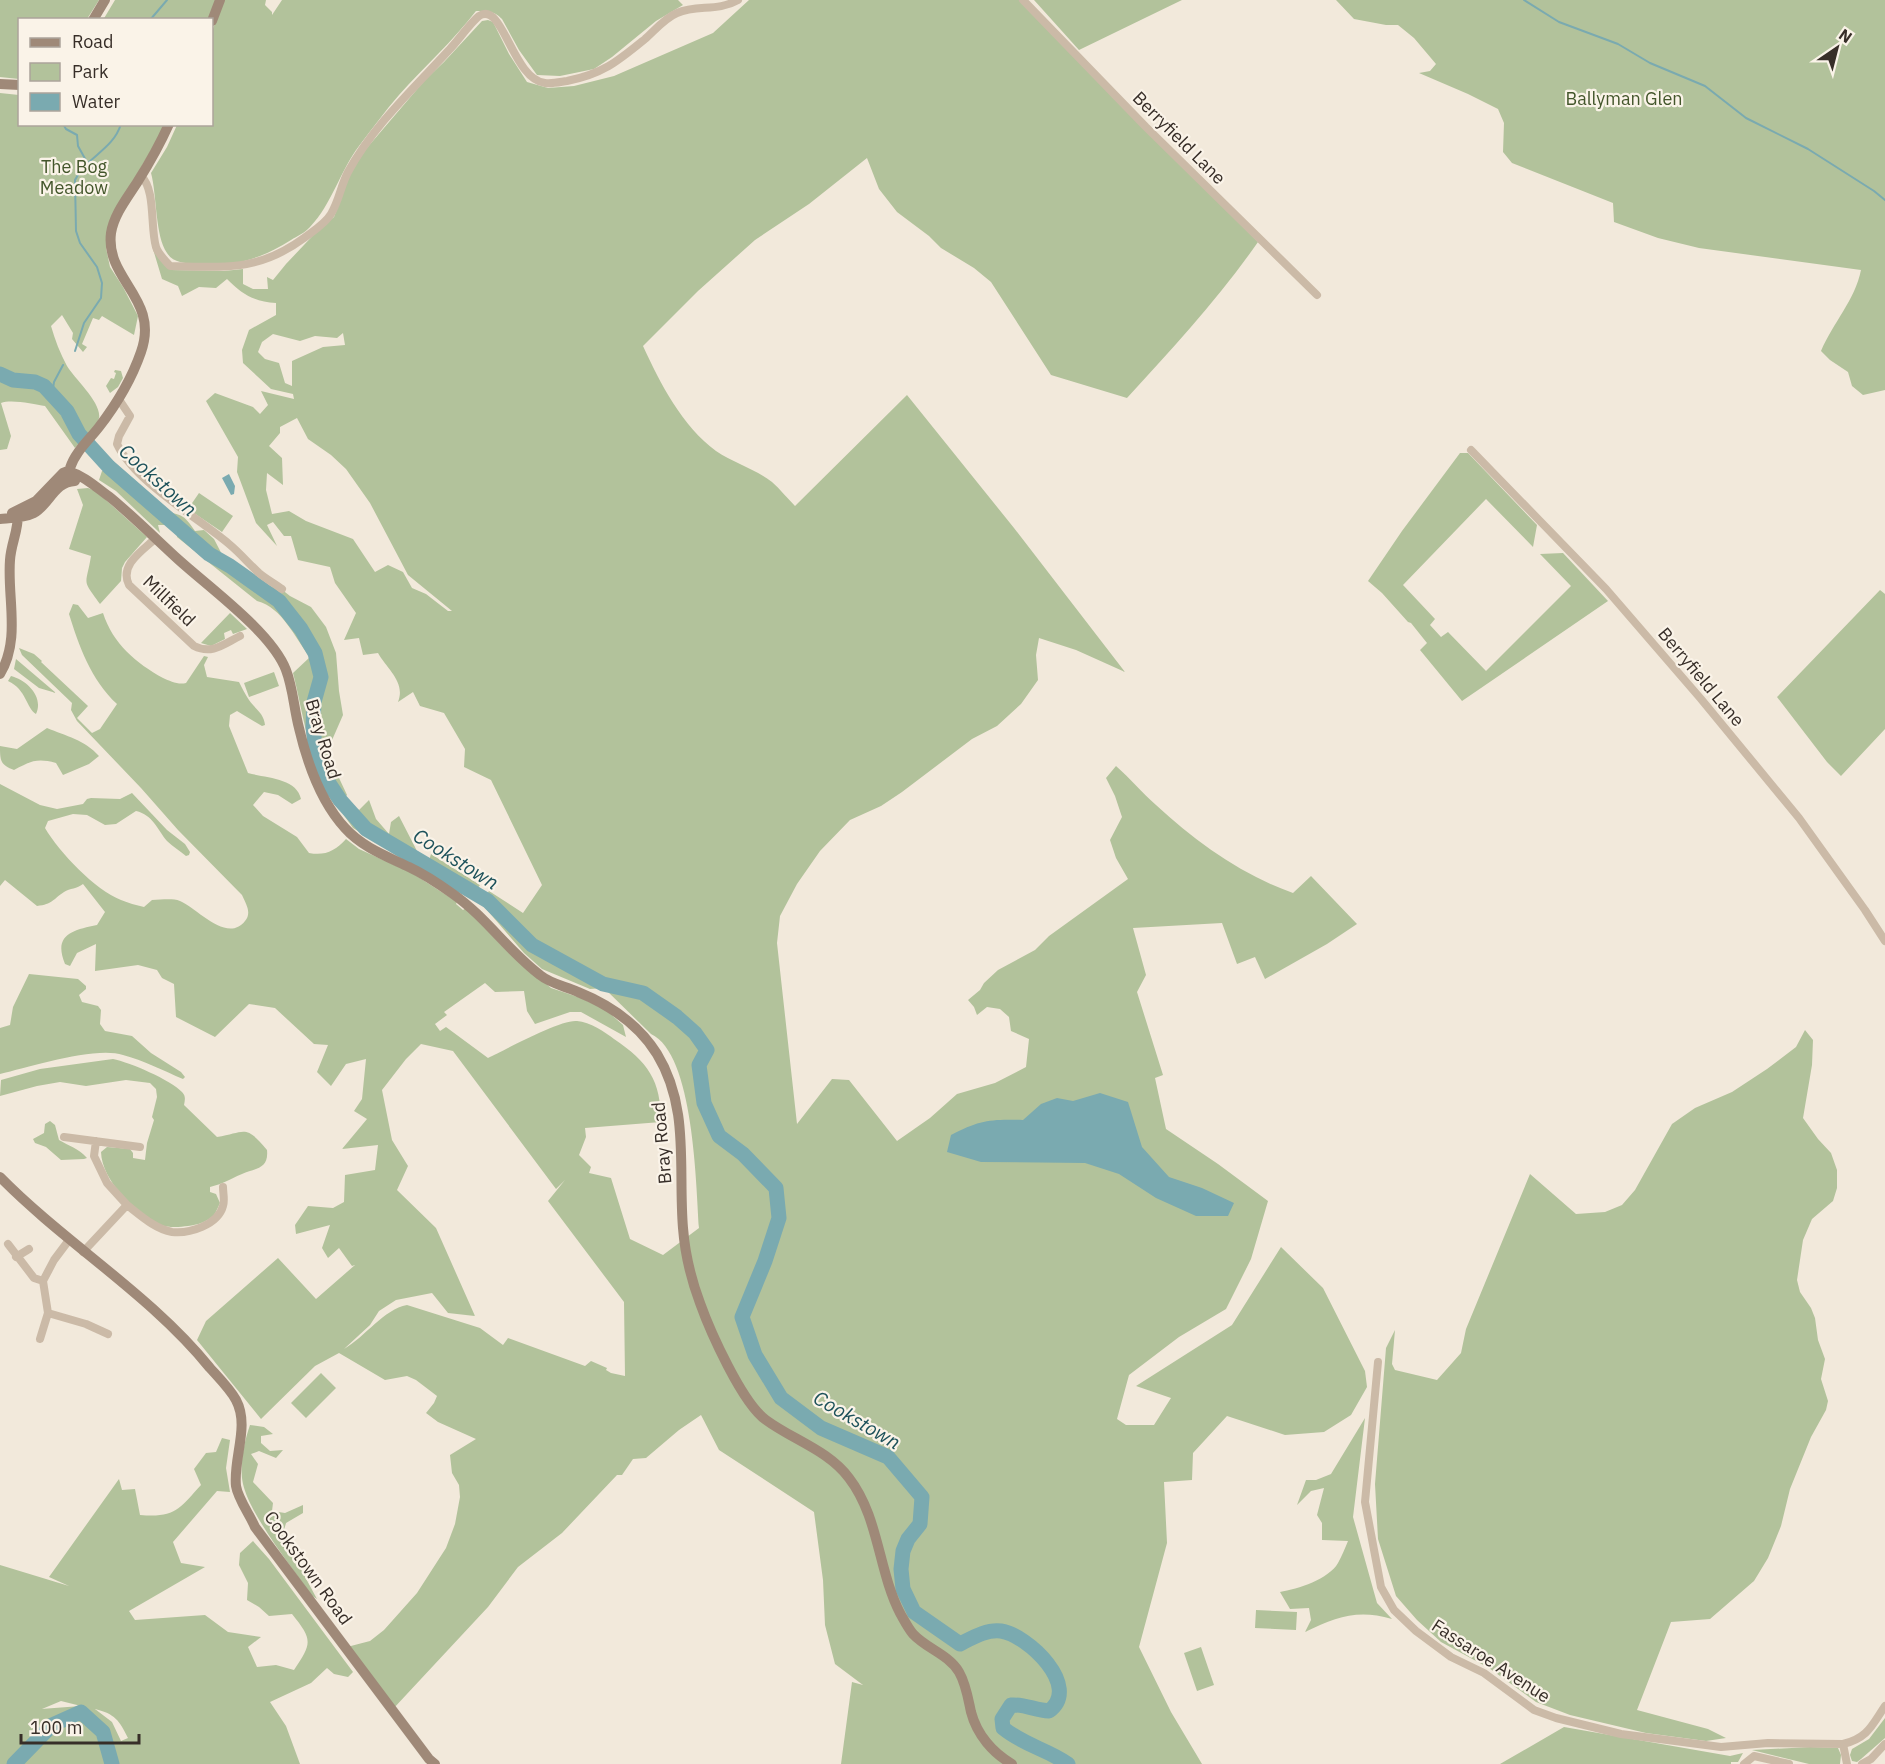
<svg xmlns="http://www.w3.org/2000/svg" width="1885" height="1764" font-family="'IBM Plex Sans',sans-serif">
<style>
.green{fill:#b2c29b;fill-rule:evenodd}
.water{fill:#7aaab0}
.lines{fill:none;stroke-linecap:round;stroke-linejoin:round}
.stream{stroke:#7aaab0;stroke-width:2}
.river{stroke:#7aaab0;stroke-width:15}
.street{stroke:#cbbaa7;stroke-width:8}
.secondary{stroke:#9f8978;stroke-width:10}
.labels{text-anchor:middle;stroke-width:4.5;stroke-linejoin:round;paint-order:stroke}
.park-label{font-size:18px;fill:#43562b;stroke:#faf3e8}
.street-label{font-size:18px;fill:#372e28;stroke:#faf3e8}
.water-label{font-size:20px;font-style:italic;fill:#1c515a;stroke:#faf3e8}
</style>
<rect width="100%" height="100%" fill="#f2e9db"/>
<!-- green -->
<path class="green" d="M0,0H99L87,19L20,20L19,79L0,77Z
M115,0H218L210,19L103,20Z
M223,0H266L265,5L272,12V15L282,0H678L683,5L656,21L612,57L594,69L560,76L537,75L519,50L502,19C493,10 488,12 476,11C453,41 424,67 399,95C385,111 372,129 359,146C340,171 332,204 310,227C305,233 297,236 291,240C257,261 235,266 195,264C185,263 173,263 167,253C155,236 157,195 151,173L167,147L177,125L212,124V32Z
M749,0H1020L1258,242C1219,298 1173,348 1127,398L1051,375L991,282L974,268L941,248L929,236L897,212L879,189L867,158L809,204L755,240L698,291L643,346C660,383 682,426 716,451C734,463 755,469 772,482C780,489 787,498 795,506L907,395L1014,528L1125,672L1076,650L1039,638L1036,655L1038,680L1021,704L997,726L972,739L902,792L881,806L850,820L820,851L797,884L780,916L777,943L797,1124L832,1079L849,1080L897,1141L930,1118L957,1094L995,1083L1026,1067L1029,1039L1011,1031L1009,1017L1000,1009L987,1007L977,1015L974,1007L968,1000L980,990L984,983L998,970L1035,950L1049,936L1128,879L1116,858L1110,840L1122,817L1115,796L1106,778L1116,766C1130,778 1142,793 1156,805C1196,842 1242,875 1293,893L1311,876L1357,924L1327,944L1265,979L1255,957L1237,964L1222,923L1133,928L1146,975L1137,992L1163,1075L1155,1078L1166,1129L1218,1164L1268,1201L1251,1259L1226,1309L1179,1337L1129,1375L1117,1419L1126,1425H1154L1171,1398L1136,1386L1232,1325L1281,1247L1323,1288L1365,1371L1367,1387L1351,1415L1324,1432L1285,1435L1227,1416L1193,1453L1192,1480L1164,1482L1167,1543L1139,1647L1171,1712L1202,1764H841L852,1682L863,1685L835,1664L825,1625L823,1580L814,1512L719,1450L701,1415L679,1430L646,1458L633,1459L622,1475H617L562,1533L518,1567L488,1607L393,1709L347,1647L370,1641L384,1630L417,1593L446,1548L455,1524L460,1497L459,1485L452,1473L450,1455L476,1439L438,1422L426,1413L434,1403L437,1396L416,1380L407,1376L385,1380L339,1353L315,1366L261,1419L197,1340L206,1321L278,1258L316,1299L355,1265L352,1266L339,1248L328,1258L322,1248L330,1225L296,1234L295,1225L308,1206L333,1208L344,1202L345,1175L375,1170L378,1145L342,1149L367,1119L354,1111L362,1099L366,1059L346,1064L331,1086L317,1072L328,1045L314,1044L275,1008L249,1004L215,1037L176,1017L174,984L162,978L157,970L138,965L95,971L96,944L77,953L70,966L65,964C53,935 72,930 97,925L105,912L83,884C77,889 70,888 64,892C52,900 53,904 37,906L5,880L0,886V784L40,805L57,809L83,804L87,799L91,798L120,799L132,793L167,830L185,844L190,852L189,855L186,856C180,851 172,846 167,841C157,829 153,815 136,811L116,824L105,825L87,815L73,814L48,821L45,828C59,852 95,890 121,900C128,903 136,905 144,907L152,900C161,900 172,898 180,901C197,908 227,944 245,921C252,913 246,904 242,895L178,830L141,788L77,721L71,710L72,703L22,655L19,648L34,654L42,661L41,662L88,706L77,718L92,733L100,729L117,704C91,680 79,646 69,614L73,604L78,605L88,618L103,613C113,644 136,663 163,678C170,681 178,685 186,683L204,656L208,657L204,665L207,677L239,682C242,688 245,694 249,700C255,709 264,713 265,725L262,726L237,711L230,715L229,726L248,773C266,778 297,778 301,799L292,804L278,795L264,792L253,805L263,816L297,837L309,853C325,856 335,851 346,839L359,849L412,873L457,902L456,904L463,910L466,908L504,948L551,988L581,998L606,1010L623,1025L626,1037L581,1012H570L535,1024L527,1011L524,991L495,992L485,983L444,1012L447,1015L435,1024L440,1031L446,1027L488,1058C505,1050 561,1019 577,1021C590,1022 605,1032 614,1039C648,1062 661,1080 661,1122L585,1128L586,1137L579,1155L591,1167L589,1173L611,1178L630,1239L663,1255L699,1228C696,1184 694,1054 651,1034L604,988L590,989L542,969L524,953L481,903L489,891L523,913L542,885L491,780L464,767L465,749L444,713L420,706L413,692L398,702C406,682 387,669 378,653L363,655L359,638L344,640L356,613L335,583L330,567L298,560L291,536H284L273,522L267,525L277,546L256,523L237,472L238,457L206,401L215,393L253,407L260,414L268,405L261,391L294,399L293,394L271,389L243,363L242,350L249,330L276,315V303C254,302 242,294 227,279L216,288L199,287L182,296L178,286L162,279L153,249L171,270L224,271L243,269V284L253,289H268L267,277L273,280L286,264L321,227L334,217L351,172L366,149L425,80L444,62L482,21L488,20L493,22L509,54L527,82L548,88L574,86L614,76L713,33ZM343,333L345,345L323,347L292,361V386L285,383L279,363L265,359L258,352L262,342L273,334L300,341L315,336L337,338ZM297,418L308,439L331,455L346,469L370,503L408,575L452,611H448L426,594L412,588L403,572L388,565L375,572L353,539L306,521L289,511L272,514L266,490L267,473L283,485L282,458L269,446L280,433V427ZM421,1044L453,1051L556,1189L565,1180L548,1201L624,1302L625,1376L611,1373L606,1370L607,1368L591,1361L585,1366L508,1338L503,1345L480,1328L407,1305C384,1309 365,1337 344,1349L370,1325L379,1311L396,1300L432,1293L448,1313L475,1316L436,1228L397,1190L408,1166L392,1140L382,1090L406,1059Z
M1034,0H1182L1079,50Z
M1336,0H1885V390L1863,395L1852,386L1848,372L1830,360L1821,351C1833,323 1855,300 1861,270L1699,248L1658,238L1614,222L1613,203L1512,163L1503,152L1504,123L1498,109L1468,94L1419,73L1430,71L1436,64L1414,38L1398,25H1386L1354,19Z
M0,93L19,95L20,124L166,125L110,220L106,248L110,267L123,287L138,316L134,335L102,316L99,320L93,318L82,344L87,347L83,352L72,339L73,333L62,315L51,326C55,340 60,353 67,366C74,378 102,403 99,418C97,426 81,441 75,448L45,406C34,404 11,399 1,403L11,436L7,449L0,450Z
M115,370L121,371L123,378L118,387L110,393L106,386L111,378L114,379L116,373L114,372Z
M1460,453H1468L1537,525L1533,547L1486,499L1403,585L1435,619L1430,625L1441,637L1448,632L1486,671L1571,586L1540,554L1563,553L1608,601L1462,701L1420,650L1427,643L1411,623L1408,622L1382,593L1368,581L1402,531Z
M102,471H122C134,483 146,498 161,507C179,519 180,508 195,531L204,530L214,539L230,570L243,580L250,574L267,588L276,585L290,596L311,607L326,627L336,653L339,691L343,715L329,747L332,763L347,795L343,801L337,800C308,765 304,715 293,673L310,657C294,637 283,608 257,601L177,537L176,525H158L160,533L116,491L99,480Z
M88,488L96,491L147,537L125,562L122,568L121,581L100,604C81,578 86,587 91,556L69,549L83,505L77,489Z
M199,493L233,516L222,532L188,509Z
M1880,590L1885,594V729L1841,776L1827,762L1777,697Z
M230,613L247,629L233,634L231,630L224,633L225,639L211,646L201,643Z
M16,659L56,693L39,688L14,669Z
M274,672L279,686L249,697L244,683Z
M11,676C27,680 44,697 36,714C26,708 27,690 8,681Z
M47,728C66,736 85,740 99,756L89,764L63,775L56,763C37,758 31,761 14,770C0,765 0,760 0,746L17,749Z
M369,800L376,819L389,834L391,822L399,816L417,851L393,843L389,850L353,828L343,814L354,807L359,810Z
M431,854L480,885L473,895H469L427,867Z
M29,974L78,979L86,986V989L79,995L82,1002L98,1006L101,1010L100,1024L105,1031L132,1036L151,1053L181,1072L185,1077L183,1079C164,1071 143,1060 123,1055C95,1046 30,1067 0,1074V1028L10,1025L13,1007Z
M1805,1030L1813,1040L1812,1065L1803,1118L1818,1139L1831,1153L1837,1170V1188L1833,1201L1812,1219L1803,1240L1797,1280L1800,1292L1811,1308L1815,1318L1818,1340L1825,1359L1821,1379L1828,1401L1826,1410L1811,1437L1790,1489L1781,1526L1768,1558L1754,1581L1710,1619L1671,1622L1637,1710L1708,1729L1726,1738L1706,1741L1646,1733L1570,1715L1536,1702L1489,1668L1441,1642L1417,1620L1396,1596L1378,1539L1375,1484L1386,1348L1395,1330L1392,1364L1395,1370L1437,1380L1461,1353L1466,1329L1530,1174L1576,1214L1605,1212L1622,1205L1635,1190L1672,1124L1695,1108L1732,1092L1767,1069L1796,1047Z
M113,1059C129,1062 171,1080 182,1092C186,1096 185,1100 184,1105L217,1137C245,1133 245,1123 267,1150C269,1170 254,1168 242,1174C228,1180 225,1183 210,1187V1192L216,1194L220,1203C218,1207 216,1212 214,1215C207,1222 197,1225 188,1226C180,1227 169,1228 161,1225C135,1213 102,1181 101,1152L107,1147L130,1149L133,1153V1158L145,1160L147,1143L154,1120L152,1117L157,1097L156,1089L150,1083L126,1080L86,1086L60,1082L37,1086L0,1096L1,1080L40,1069Z
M50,1121L55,1125L59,1140C69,1146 78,1148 87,1158L84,1159L61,1160L46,1147L35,1143L33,1139L44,1133L45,1124Z
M321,1373L336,1388L306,1418L291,1403Z
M1365,1418L1353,1517L1377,1603L1392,1619C1357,1609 1337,1617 1305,1632L1311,1620L1309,1608L1290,1609L1280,1592C1298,1589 1329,1579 1338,1563C1342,1556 1345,1548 1348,1541L1322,1540V1523L1317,1515L1324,1488L1311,1491L1297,1505L1306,1480H1316L1331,1474Z
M250,1425L264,1427L273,1434L261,1436V1443L270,1451L283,1450L276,1458L259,1451L251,1454L258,1464L253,1482L273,1503L272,1511L285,1513L303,1505V1513L286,1523L282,1537L287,1548L297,1545V1562L317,1599L311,1595C292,1567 250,1515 243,1484C239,1466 244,1442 250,1425Z
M222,1438L230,1440L226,1468L230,1492L217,1491L173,1542L181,1563L205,1567L129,1611L135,1620L205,1615L228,1632L261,1637L248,1647L257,1667L276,1665L294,1670C312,1643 313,1640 292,1614L269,1616L259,1607L247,1600L248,1583L239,1565L240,1553L253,1541L269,1559L353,1672L348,1677L334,1674L327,1668L311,1683L270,1702L286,1726L300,1764H0V1565L69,1586L49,1577L119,1479L122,1490L135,1489L140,1515C175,1518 179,1509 201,1485L194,1469L206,1453L216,1452ZM61,1701L81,1706L41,1709H42ZM95,1709C115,1714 119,1720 128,1738L121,1741L112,1722Z
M1256,1610L1297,1612L1296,1630L1255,1628Z
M1201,1647L1214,1685L1197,1691L1184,1653Z
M1885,1718V1738L1861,1759L1857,1762L1852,1761L1850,1755L1852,1749L1869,1739Z
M1564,1727L1730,1756L1743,1753L1738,1762H1731V1764H1500Z
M1810,1747L1838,1748L1841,1755L1840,1764H1809L1752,1750Z"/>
<!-- water -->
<path class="water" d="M229,474L235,486L234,494L231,495L222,478Z
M1100,1093L1128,1102L1142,1147L1169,1177L1202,1188L1234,1203L1228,1216H1196L1156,1198L1119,1174L1085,1163L981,1162L947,1152L951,1135C980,1120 990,1119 1023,1120L1041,1104L1057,1098L1073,1101Z"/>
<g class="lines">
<!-- stream -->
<path class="stream" d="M1524,0L1559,22L1618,44L1650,63L1705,86L1746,118L1808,149L1874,191L1885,200
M150,20L167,0
M63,124L66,129L77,135L78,146L88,164
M75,351L84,323L101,298L102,283L97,267L80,243L76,231L75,180C86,157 113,150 121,124
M52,395L54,382L63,365"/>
<!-- river -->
<path class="river" d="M0,374L13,380L35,382L44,386L67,411L79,434L109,467L209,554L230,566L279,601L301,629L315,653L321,677L314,702L313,727L316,755L324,776L340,800L366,829L488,901L532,945L603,984L643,993L677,1017L695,1033L707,1050L699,1065L704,1103L719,1136L743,1154L776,1188L779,1218L765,1261L742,1317L755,1355L781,1398L821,1428L888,1457L922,1497L920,1524L908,1539L903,1551L901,1569L903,1589L914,1612L960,1644C972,1638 987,1629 1001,1631C1028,1635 1082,1687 1049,1711C1035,1710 1024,1704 1011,1705L1002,1719L1003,1728C1025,1746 1047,1749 1068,1764
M14,1764L52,1725L81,1712L103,1732L112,1764"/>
<!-- street -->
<path class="street" d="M1023,0L1146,127L1317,295
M141,176C156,190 150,227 156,247C158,254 165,260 170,266C224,267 258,272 304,238C313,231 325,224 331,214C339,201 341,185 348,172C373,126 414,88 449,50C457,42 471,22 479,16C503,0 512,79 545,83C552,84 560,82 567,81C603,74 618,61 645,39C655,30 665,18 677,13C697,4 717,12 738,0
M118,398L130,416L119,436L117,444C135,482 197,517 229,544C240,553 249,564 259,573C266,579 274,583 282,589
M1471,450L1606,589L1701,699L1799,818L1865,910L1885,941
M156,538C142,551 119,565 129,585L194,646C212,655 224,644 240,636
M64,1137L140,1147
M96,1141L94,1156L107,1183L127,1205
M8,1244L34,1278L43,1281
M83,1252L127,1205C140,1215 155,1229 172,1232C189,1234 218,1225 223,1206C225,1201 223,1193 223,1187
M16,1257L29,1249
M48,1313L86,1324L108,1334
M40,1339L48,1313L43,1281L54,1260L69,1240
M1378,1362L1365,1502L1381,1587L1394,1610L1416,1631L1451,1657L1484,1673L1534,1710L1556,1718L1621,1734L1721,1747L1768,1743L1843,1744C1868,1738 1872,1725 1885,1706
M1843,1744L1847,1764
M1744,1764L1754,1756L1789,1764
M1862,1764L1871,1759L1885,1744"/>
<!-- secondary -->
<path class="secondary" d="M93,20L105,0
M212,21L220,0
M0,84L20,85
M68,471C85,476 97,488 111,498C135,518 157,540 180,561C210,588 272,633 286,670C293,688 294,709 299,728C307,762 321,802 345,828C362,847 386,856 409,867C424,874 439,884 453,894C486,917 508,951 540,975C551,984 565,986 578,992C610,1005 639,1025 657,1054C690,1108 678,1168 683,1228C685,1254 691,1279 700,1303C710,1331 742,1403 766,1420C793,1440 828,1450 849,1478C879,1517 878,1570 900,1613C904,1620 908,1628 913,1634C927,1649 948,1654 959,1672C966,1684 968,1698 971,1712C977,1735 993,1753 1012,1764
M70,481C69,476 68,472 70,468C75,452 89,440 99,427C116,405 132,378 141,352C160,298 105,280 111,233C114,214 128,197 138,181C150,162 160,144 169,124
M12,513L36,501L63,473L68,471
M0,519C11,518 24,518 34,513C50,504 54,482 75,481
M0,674C21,639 7,598 10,560C11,543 19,530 18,511
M0,1177C66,1244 151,1295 210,1368C219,1378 230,1389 236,1400C250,1426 233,1458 236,1486C238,1499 250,1515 255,1527L429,1759L435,1764"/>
</g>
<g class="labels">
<!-- park labels -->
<g class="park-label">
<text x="1624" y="105">Ballyman Glen</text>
<text x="74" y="173">The Bog<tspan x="74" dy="21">Meadow</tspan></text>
</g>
<!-- street labels -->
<g class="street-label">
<text transform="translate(1179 138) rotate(45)" y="6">Berryfield Lane</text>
<text transform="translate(169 601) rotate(44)" y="6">Millfield</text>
<text transform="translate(1701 677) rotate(50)" y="6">Berryfield Lane</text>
<text transform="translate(323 739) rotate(73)" y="6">Bray Road</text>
<text transform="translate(662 1143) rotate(-95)" y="6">Bray Road</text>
<text transform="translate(308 1568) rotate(54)" y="6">Cookstown Road</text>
<text transform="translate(1491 1661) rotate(33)" y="6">Fassaroe Avenue</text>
</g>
<!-- water labels -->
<g class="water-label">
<text transform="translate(158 480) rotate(42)" y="7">Cookstown</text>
<text transform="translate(456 859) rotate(32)" y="7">Cookstown</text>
<text transform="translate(857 1420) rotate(30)" y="7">Cookstown</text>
</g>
</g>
<!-- legend -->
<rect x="18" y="18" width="195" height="108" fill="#faf3e8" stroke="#aca49b" stroke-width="1.5"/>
<rect x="30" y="38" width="30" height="9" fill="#9f8978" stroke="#aca49b" stroke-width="1.5"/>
<text x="72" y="48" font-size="18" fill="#372e28">Road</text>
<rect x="30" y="63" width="30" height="18" fill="#b2c29b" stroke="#aca49b" stroke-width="1.5"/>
<text x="72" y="78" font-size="18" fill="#372e28">Park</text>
<rect x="30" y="93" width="30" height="18" fill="#7aaab0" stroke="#aca49b" stroke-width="1.5"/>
<text x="72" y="108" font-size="18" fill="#372e28">Water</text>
<!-- north arrow -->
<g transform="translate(1837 48) rotate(35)" stroke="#faf3e8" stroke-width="4.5" paint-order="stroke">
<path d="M0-4.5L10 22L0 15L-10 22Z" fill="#372e28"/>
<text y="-9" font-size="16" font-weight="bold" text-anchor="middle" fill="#372e28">N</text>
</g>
<!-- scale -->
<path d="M21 1734v9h118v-9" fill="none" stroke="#372e28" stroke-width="3"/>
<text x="30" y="1734" font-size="18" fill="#372e28" stroke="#faf3e8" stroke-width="4.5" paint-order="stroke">100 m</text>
</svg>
